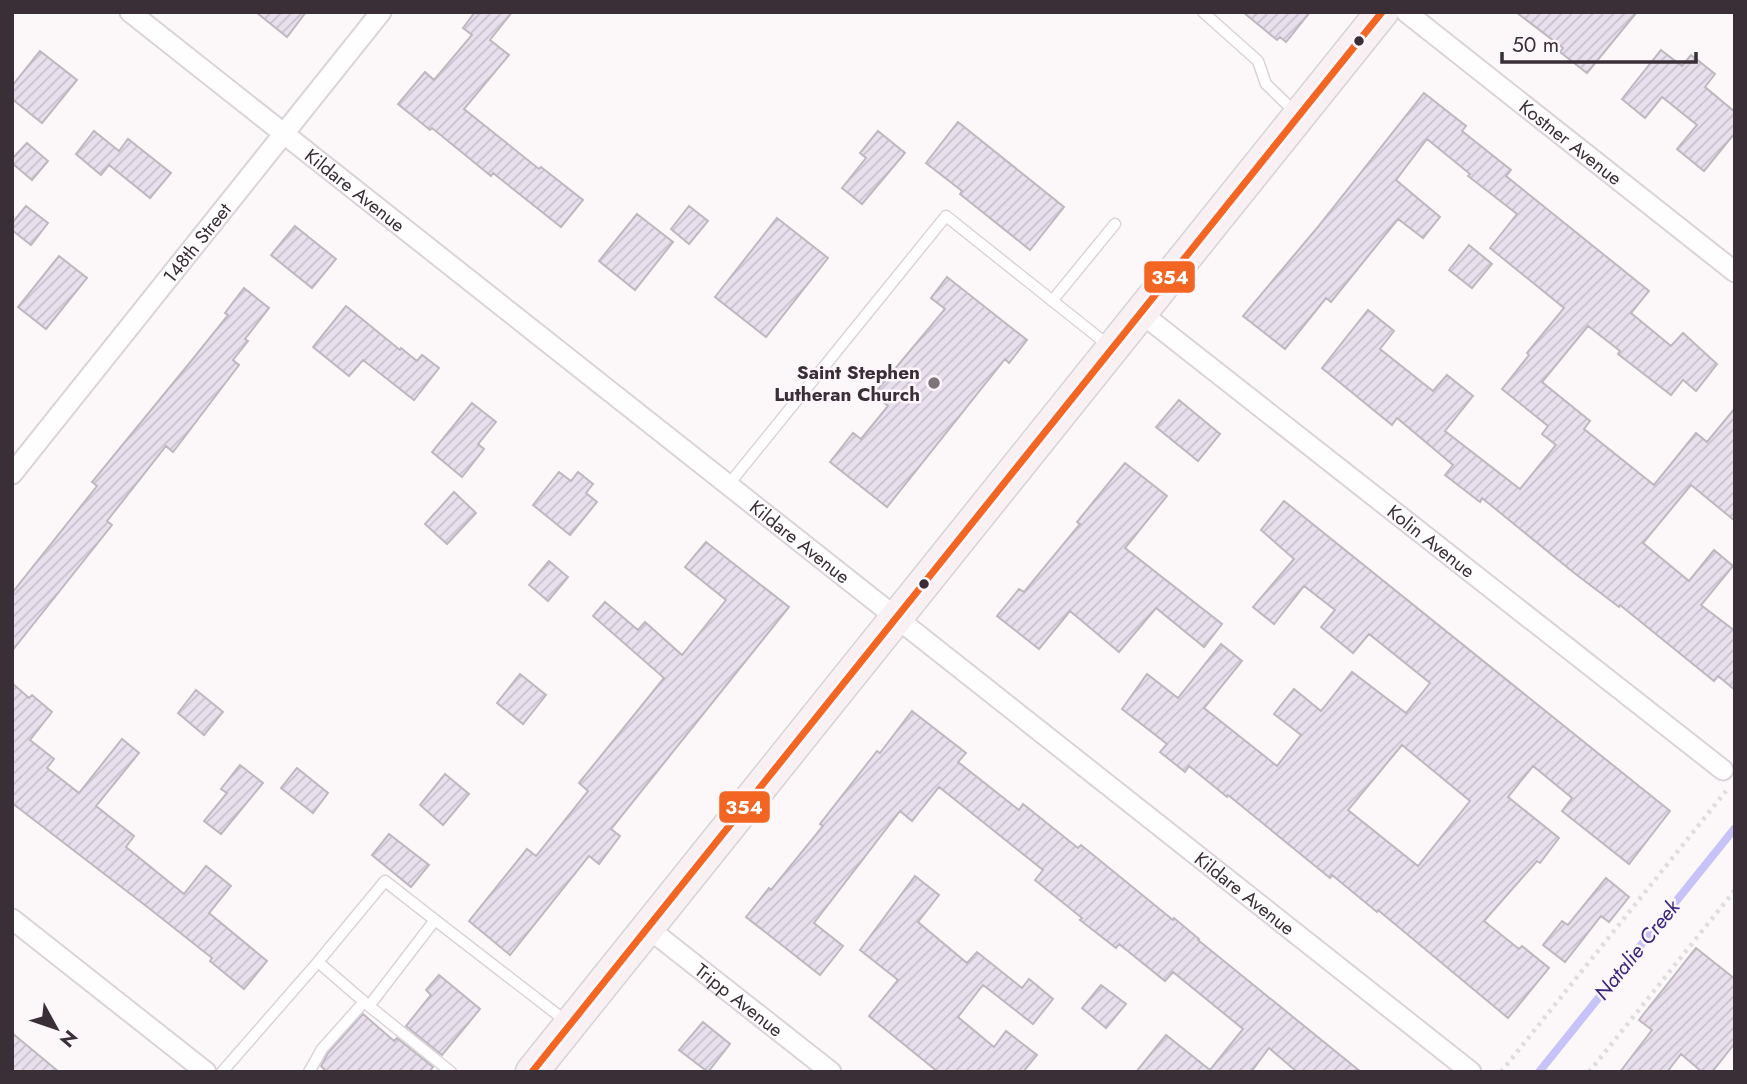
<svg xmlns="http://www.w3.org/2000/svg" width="1747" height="1084" font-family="Jost,sans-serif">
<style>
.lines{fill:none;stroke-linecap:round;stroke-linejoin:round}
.stream{stroke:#c7c3f9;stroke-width:8}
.building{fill:url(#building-hatch);stroke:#bdb9bf;stroke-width:2;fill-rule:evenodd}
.service-casing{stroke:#dbd3d9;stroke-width:13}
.minor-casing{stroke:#dbd3d9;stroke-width:23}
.primary-casing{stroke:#d7d3d5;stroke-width:35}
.path{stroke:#dfddde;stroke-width:4.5;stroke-dasharray:3.5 5;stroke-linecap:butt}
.service{stroke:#fffefe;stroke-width:10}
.minor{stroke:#fffefe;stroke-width:19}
.primary{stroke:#f8f0f3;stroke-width:32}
.bus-1-casing{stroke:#fdf7fb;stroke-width:12}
.bus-1{stroke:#f26522;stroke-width:7}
.bus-dot{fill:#3a2e37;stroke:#fdf7fb;stroke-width:2.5}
.poi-dot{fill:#7e757b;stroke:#fdf7fb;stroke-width:2.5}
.labels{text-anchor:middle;stroke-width:5;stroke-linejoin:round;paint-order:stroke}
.street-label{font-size:19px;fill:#3a2e37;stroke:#fdf7fb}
.poi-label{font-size:19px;font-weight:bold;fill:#3a2e37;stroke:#fdf7fb;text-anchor:end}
.water-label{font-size:21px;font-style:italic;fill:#38277d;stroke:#fdf7fb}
.line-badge{stroke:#fdf7fb;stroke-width:2.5}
.badge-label{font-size:19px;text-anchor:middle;font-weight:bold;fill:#fff}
</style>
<defs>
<pattern id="building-hatch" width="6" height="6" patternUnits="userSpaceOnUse" patternTransform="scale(1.75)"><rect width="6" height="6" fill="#e9e0ee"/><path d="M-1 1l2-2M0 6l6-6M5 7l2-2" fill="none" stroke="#c9c0cd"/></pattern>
</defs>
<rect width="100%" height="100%" fill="#fcf8fa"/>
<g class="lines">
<!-- stream -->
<path class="stream" d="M1539,1072L1735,828"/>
</g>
<!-- building -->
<path class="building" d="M256,12H306L287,37Z
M475,12H512L490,40L509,55L464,109L539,169L541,167L583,200L561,227L493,173L491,176L432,128L430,130L398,104L425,72L434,80L472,35L463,28Z
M1243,12H1310L1286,42L1280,37L1277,40Z
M1516,12H1637L1587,73L1560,52L1563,48Z
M1661,50L1682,66L1691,55L1715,74L1705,87L1735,112V133L1704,171L1677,149L1697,125L1662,97L1645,118L1622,99Z
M40,51L77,80L42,123L12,99V86Z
M1424,93L1466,126L1462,131L1511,170L1506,176L1649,291L1631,313L1671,346L1683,333L1717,364L1696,391L1683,380L1671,395L1618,354L1620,351L1588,326L1542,382L1590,421L1584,429L1654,485L1696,433L1707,442L1735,408V521L1691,485L1643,543L1689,581L1714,550L1733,566L1701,605L1735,631V690L1718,676L1714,681L1620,605L1619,607L1573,572L1482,498L1480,502L1445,475L1453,465L1397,418L1392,425L1322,368L1368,310L1394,331L1380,349L1433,391L1447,375L1473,396L1445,431L1520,489L1556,445L1542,434L1548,426L1502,389L1529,355L1527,353L1564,308L1490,248L1517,214L1468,176L1470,174L1427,139L1396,180L1440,217L1423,238L1398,219L1331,302L1326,298L1285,349L1243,316L1317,228Z
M958,122L1064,207L1030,250L960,194L962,191L926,163Z
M94,131L119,151L128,139L171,173L150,198L109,165L101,175L76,154Z
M878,131L905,153L862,204L842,188L866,158L860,153Z
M27,143L48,161L32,180L12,163V159Z
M26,206L48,223L31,245L12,230V223Z
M689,206L708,221L689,244L671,229Z
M637,214L673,242L635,290L599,261Z
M777,218L828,258L766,337L715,297Z
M295,226L336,259L312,288L271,255Z
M1469,245L1492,264L1472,288L1449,270Z
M59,256L87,278L46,329L18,307Z
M947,277L1027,340L1009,363L1005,359L887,507L830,462L853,433L861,439L888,406L874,394L945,309L931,298Z
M244,288L269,308L245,339L248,341L233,360L239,365L173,452L166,446L107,521L112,525L12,651V593L97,486L92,482L192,360L228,315L225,313Z
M346,306L400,350L401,348L417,361L422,355L439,368L414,400L363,360L349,376L313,347Z
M1179,400L1220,434L1198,461L1156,427Z
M472,403L496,422L478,444L484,449L462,477L432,452Z
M1125,463L1167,496L1125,548L1222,624L1204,647L1156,608L1119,652L1070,611L1039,649L997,616L1019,589L1024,592L1080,524L1077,522Z
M559,472L571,481L578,472L593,484L586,493L597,502L570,535L533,505Z
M454,492L476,513L447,544L425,524Z
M1284,501L1670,811L1629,864L1562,811L1572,798L1533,766L1508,797L1559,838L1540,863L1537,861L1484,921L1519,949L1522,946L1549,968L1508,1018L1378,910L1377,912L1332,875L1330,878L1228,795L1227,797L1189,766L1185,772L1160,752L1167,744L1122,709L1147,674L1178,698L1221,644L1242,661L1204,708L1277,766L1301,735L1274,714L1294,689L1321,711L1352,672L1406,713L1430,683L1369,634L1353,653L1321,627L1335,610L1304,586L1274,624L1253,607L1294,559L1261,530ZM1402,745L1470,801L1418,866L1348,810Z
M706,542L789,607L611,829L620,836L599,864L589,856L510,955L469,921L527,849L536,856L588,791L579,783L664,678L593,616L605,602L638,630L645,622L682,655L726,600L685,567Z
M549,561L568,577L548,601L529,585Z
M520,674L546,695L523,724L497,703Z
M12,683L29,698L32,695L52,712L30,740L54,759L47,768L79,793L122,739L139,753L96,806L134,836L126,847L184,894L206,866L231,886L209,913L267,961L244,989L210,961L212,958L150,909L12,803Z
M196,690L223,712L204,735L178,713Z
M912,711L966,753L958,762L1019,810L1023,804L1078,848L1081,845L1173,920L1174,918L1199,939L1198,940L1361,1072H1297L1269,1048L1251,1072H1136L1166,1035L1210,1070L1243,1029L1173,972L1165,981L1119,944L1116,948L1080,920L1082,918L1035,880L1043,870L939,787L912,821L900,811L814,923L843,946L820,975L746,917L769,888L771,890L823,826L820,824L877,751L880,753Z
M240,765L263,783L221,834L204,821L227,793L221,789Z
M297,768L328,793L313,813L281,788Z
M445,774L469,794L443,825L420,805Z
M389,834L429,865L411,887L372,855Z
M915,876L939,895L918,922L967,963L977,952L1022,988L1029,979L1053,999L1033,1024L983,985L958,1017L994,1047L1006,1031L1037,1055L1023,1072H938L869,1016L898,980L860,950Z
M1606,878L1629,897L1609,922L1601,916L1565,962L1543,945L1562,921L1568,925Z
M1696,948L1735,979V1043L1712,1072H1702L1681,1054L1667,1072H1620L1652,1030L1639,1020Z
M439,975L480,1009L442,1055L406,1026L431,995L426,990Z
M1101,985L1126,1004L1106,1028L1082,1008Z
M363,1014L394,1041L397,1038L433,1067L429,1072H327L321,1066L328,1053Z
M703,1022L730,1044L708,1072L679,1050Z
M12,1033L59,1072H12Z"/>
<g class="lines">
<!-- service casing -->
<g class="service-casing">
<path id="service" d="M1203,12L1258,61L1266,84L1296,113
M1052,301L1115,224
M729,484L946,216L1108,345
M318,962L385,881L435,920
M222,1072L318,962L369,1006
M309,1072L322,1049L364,1002
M451,1072L369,1006L435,920L567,1022"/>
</g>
<!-- minor casing -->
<g class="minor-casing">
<g id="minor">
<path id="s1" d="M130,12L1471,1072"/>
<path id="s2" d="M1406,12L1735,272"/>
<path id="s3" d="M1141,313L1723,770"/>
<path id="s4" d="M12,474L381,12"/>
<path d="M12,919L206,1072"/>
<path id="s5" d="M648,928L831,1072"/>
</g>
</g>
<!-- primary casing -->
<g class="primary-casing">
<path id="primary" d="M532,1072L1382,12"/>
</g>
<!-- path -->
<path class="path" d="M1501,1072L1726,791
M1589,1072L1735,890"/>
<!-- service -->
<use href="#service" class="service"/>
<!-- minor -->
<use href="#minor" class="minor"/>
<!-- primary -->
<use href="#primary" class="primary"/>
<!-- bus-1 casing -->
<g class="bus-1-casing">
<path id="bus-1" d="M532,1072L1382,12"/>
</g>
<!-- bus-1 -->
<use href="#bus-1" class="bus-1"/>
</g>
<!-- markers -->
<g class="bus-dot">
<circle cx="1359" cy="41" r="6"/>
<circle cx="924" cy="584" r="6"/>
</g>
<circle class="poi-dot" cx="934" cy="383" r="7"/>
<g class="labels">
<!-- street labels -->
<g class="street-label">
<text dy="7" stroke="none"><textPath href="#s2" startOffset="210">Kostner Avenue</textPath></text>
<text dy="7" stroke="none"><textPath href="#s1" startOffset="287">Kildare Avenue</textPath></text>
<text dy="7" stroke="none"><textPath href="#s4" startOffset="296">148th Street</textPath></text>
<text dy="7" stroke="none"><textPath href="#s1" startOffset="854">Kildare Avenue</textPath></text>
<text dy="7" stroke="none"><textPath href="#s3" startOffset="369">Kolin Avenue</textPath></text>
<text dy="7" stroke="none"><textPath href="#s1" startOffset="1421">Kildare Avenue</textPath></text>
<text dy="7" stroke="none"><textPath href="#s5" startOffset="116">Tripp Avenue</textPath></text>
</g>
<!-- poi labels -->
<g class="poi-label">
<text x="920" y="379">Saint Stephen<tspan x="920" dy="22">Lutheran Church</tspan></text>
</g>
<!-- water labels -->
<g class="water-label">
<text transform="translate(1637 950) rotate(-51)" y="7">Natalie Creek</text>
</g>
</g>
<g class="line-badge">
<rect x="1143" y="260" width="53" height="34" rx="7" fill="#f26522"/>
<rect x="718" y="790" width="53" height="34" rx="7" fill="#f26522"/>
</g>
<g class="badge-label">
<text x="1170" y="284">354</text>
<text x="744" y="814">354</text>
</g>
<!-- border -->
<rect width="1747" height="1084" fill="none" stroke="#3a2e37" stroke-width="28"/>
<!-- north arrow -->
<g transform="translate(56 1028) rotate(130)" stroke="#fdf7fb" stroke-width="5" paint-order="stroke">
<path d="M0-5L12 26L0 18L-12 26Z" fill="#3a2e37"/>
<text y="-10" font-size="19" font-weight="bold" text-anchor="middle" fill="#3a2e37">N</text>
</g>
<!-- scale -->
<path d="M1502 52v10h194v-10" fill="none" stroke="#3a2e37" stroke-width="3.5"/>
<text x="1512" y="52" font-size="21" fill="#3a2e37" stroke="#fdf7fb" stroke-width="5" paint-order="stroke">50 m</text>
</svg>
